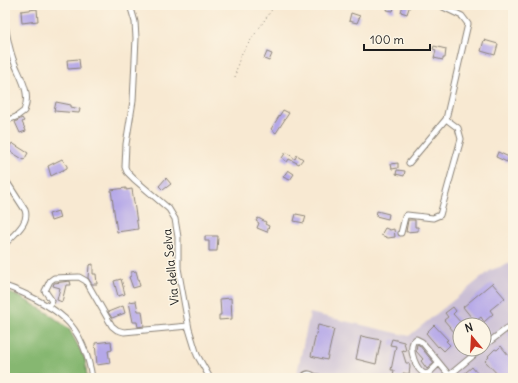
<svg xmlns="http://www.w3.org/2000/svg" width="518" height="383" font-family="Delius,sans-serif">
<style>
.industrial{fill:#cbbfd5;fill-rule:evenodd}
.forest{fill:#86b771;stroke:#516a46}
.building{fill:#b5a8e8}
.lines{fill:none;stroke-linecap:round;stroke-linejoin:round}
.minor-casing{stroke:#8a8277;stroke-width:7}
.path{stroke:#8a8277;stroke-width:1;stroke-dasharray:1 3;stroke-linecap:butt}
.minor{stroke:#fff;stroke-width:5}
.labels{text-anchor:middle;stroke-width:3;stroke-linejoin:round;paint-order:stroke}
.street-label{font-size:12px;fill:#1c1c1c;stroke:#fcf5e5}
</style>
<rect width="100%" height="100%" fill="#fcf5e5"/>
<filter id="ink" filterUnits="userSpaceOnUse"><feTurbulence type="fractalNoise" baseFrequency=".025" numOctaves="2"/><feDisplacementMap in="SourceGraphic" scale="8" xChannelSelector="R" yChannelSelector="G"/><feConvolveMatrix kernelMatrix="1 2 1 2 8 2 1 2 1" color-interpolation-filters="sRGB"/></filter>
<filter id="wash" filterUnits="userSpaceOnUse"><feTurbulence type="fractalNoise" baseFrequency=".012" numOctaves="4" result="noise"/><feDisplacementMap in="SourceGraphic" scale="16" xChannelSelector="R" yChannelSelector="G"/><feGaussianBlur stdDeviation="0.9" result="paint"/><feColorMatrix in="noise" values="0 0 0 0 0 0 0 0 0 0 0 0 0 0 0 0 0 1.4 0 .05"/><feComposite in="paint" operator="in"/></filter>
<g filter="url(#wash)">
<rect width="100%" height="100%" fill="#f8e9d2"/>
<!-- industrial -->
<path class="industrial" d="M511,263H513V378H296L310,313L409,336L491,270ZM460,325H484V349H460Z"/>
<!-- forest -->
<path class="forest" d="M5,291L22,298L48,313L69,329L85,359L87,378H5Z"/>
<g id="blocks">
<!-- building -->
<path class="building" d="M388,5H395L393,11L387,10Z
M403,5H410L407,14L401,12Z
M37,9L38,21L22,23L21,11Z
M351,13L360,16L357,23L349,21Z
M484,40L498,44L495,55L481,51Z
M434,46L446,49L445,58H443V60L434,58L436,50L433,49Z
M267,52L272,54L269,61L264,59Z
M79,59L80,68L68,69L67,60Z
M56,102L71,105V107L80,109L79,113L54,111Z
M283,110L289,113L276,133L271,129Z
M22,118L24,121L22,122L26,131L20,133L15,122Z
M12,143L28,153L24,160L8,150Z
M286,152L295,159L297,155L303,159L299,164L289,159L287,162L282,158Z
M498,152L509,157L507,162L496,157Z
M62,159L67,166V168L51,176L48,166Z
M398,163V168L392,169L391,164Z
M288,170L294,174L290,180L283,177Z
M397,170L405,171L404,176L396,174Z
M166,178L171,184L163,190L159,186Z
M126,188V190L132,189L138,229L117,232L111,190Z
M58,211L60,218L51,221L49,214Z
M377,211L389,214L388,219L376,216Z
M296,214L306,216L304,223L294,221Z
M258,218L266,222L265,224L269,226L267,232L257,228L259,223L256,221Z
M408,220H415V227H418V231L406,232Z
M385,228L390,230L394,229L395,237L388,238L381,235Z
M205,236H218L217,251H209V241H205Z
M93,264V274H96L97,284H92L88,278L89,265Z
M136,271L140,286L133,288L129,277L131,276V272Z
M121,279L125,294L118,296L114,281Z
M70,281L71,285H66L62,302L57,300L60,288L53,286L54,283Z
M492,283L505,298L490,310L493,314L484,322L481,317L475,322L463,307Z
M231,298L232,319L219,320V315H221L220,299Z
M136,301L138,311H142L144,326L138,327L137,322H133L129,302Z
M123,306L125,313L112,318L108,312Z
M453,307L456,311L453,314L463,325H460V339L444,320L448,317L445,313Z
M318,325L334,329L327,360L311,356Z
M434,325L448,340L446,341L450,345L444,351L439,346L438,347L426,333Z
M511,331L513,333V341L507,333Z
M361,336L381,340L376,364L356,359Z
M392,339L404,342L406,351L402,350L406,363H409L410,367L409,374L403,373L402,378L393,376L394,370H391L396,346L390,345Z
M111,341L112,350L108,351L110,363L97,365L95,343Z
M417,344L419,345L434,363L427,369L421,361L423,359L416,351Z
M501,346L509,356L511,354L513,356V373L507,378H501L485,361L489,357L488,356L495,349L497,350Z
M472,367L481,378H469L465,373Z"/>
</g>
</g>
<g filter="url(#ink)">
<use href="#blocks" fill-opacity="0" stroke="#8a8277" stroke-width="1"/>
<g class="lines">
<!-- minor casing -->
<g class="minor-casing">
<path id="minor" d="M130,5L135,22L136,38L133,101L126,144L125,167L127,172L134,179L169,209L175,219L178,237V268L189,329L197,355L210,378
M5,25C7,36 9,48 13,59C19,76 32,92 24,111L16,117L5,121
M409,163L446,119
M5,179L25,210C30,223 13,235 5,244
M401,233L405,217L407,215L433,218L440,215L461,139L458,128L446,119L468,24L462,16L439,5
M5,286C23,292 50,305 64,318C80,332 89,357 92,378
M49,307L52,301L45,291L50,281L54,278L79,277L86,281L112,326L117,330L124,332L188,326
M484,346L506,329L513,325
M439,363L429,373L425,374C416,370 409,351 413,342L416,339L422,342L449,375
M313,376L322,378
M303,378C305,374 308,373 312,375L314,378
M446,378L481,349"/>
</g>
<!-- path -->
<path class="path" d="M235,77L238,63L242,53L275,5
M5,375L7,378"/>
<!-- minor -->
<use href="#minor" class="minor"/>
</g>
</g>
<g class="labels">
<!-- street labels -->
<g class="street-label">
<text transform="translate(171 267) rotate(-96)" y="4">Via della Selva</text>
</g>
</g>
<!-- margin -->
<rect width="518" height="383" fill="none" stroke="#fcf5e5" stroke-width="20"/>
<!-- north arrow -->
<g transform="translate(472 337) rotate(342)"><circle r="19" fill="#fcf5e5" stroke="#a29e95"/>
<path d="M0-3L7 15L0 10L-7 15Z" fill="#c8321e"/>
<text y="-6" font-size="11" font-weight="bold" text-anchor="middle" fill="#1c1c1c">N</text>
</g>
<!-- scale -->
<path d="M364 44v6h66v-6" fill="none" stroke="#1c1c1c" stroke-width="2"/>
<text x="370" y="44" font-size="12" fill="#1c1c1c" stroke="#fcf5e5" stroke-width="3" paint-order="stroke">100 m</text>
</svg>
